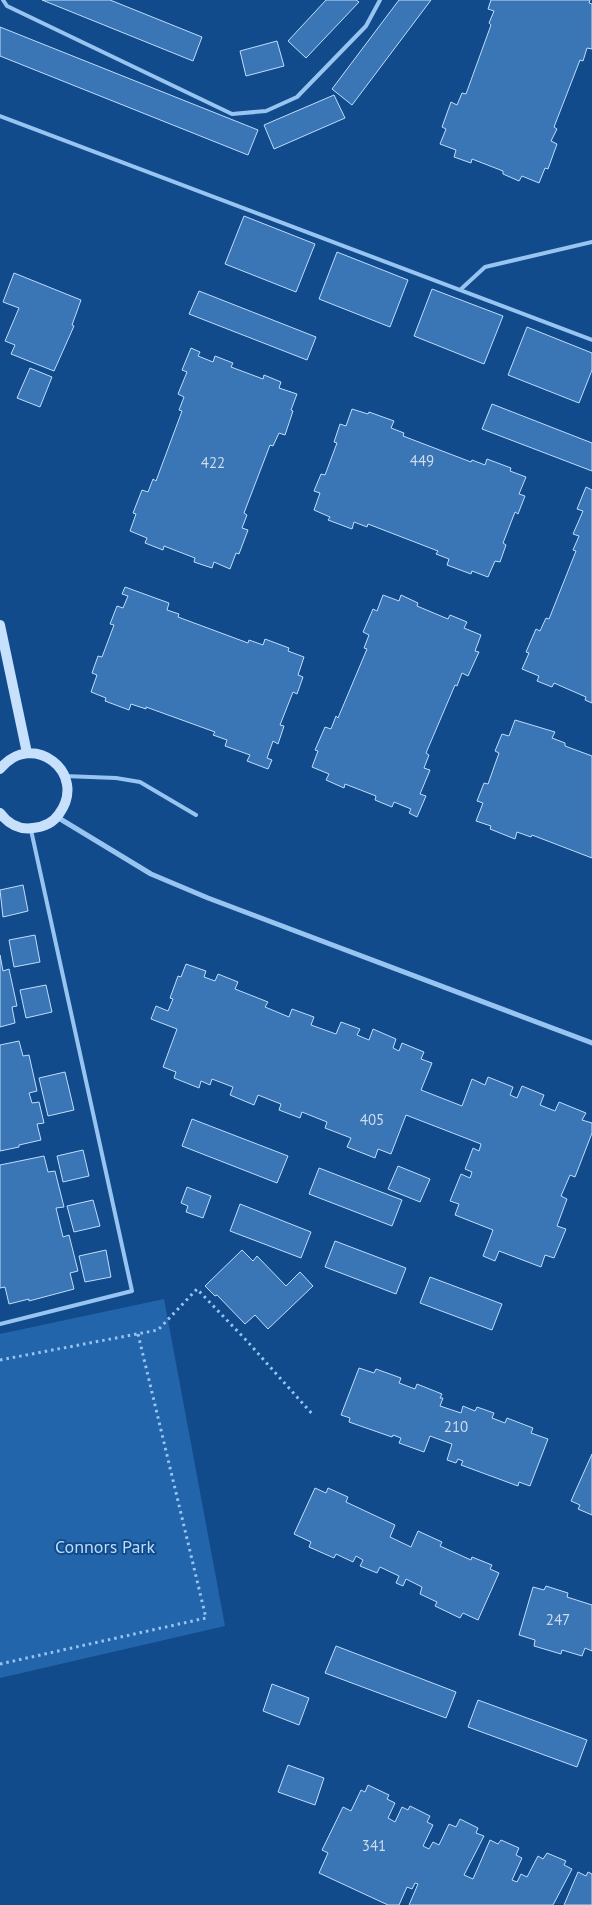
<svg xmlns="http://www.w3.org/2000/svg" width="592" height="1905" font-family="'PT Sans',sans-serif">
<style>
.green{fill:#2365ab}
.building{fill:#3a75b5;stroke:#bfddfd}
.lines{fill:none;stroke-linecap:round;stroke-linejoin:round}
.path{stroke:#98c4f1;stroke-width:3;stroke-dasharray:2.5 4;stroke-linecap:butt}
.lane{stroke:#98c4f1;stroke-width:4}
.street{stroke:#98c4f1;stroke-width:5}
.secondary{stroke:#c7e0fc;stroke-width:10}
.labels{text-anchor:middle;stroke-width:4;stroke-linejoin:round;paint-order:stroke}
.number-label{font-size:15px;fill:#cedcec}
.park-label{font-size:18px;fill:#bfddfd;stroke:#114b8b}
</style>
<rect width="100%" height="100%" fill="#114b8b"/>
<!-- green -->
<path class="green" d="M164,1299L225,1626L0,1678V1334Z"/>
<!-- building -->
<path class="building" d="M42,0H110L202,37L193,61Z
M326,0H356L359,2L306,58L288,41Z
M399,0H431L352,105L332,89Z
M491,0H590L589,3L592,4V49L587,48L583,61L580,60L554,127L557,129L551,141L557,144L548,169L545,168L539,183L522,176L519,181L503,174V171L472,159L471,163L454,157L456,150L440,144L446,129L442,127L451,102L457,105L462,93L466,94L491,25L489,23L494,11L488,9Z
M0,27L258,130L248,155L0,56Z
M277,41L284,66L246,76L240,51Z
M334,95L345,118L274,149L264,125Z
M244,216L315,244L296,292L225,264Z
M337,252L408,280L390,327L319,299Z
M14,273L81,300L72,325L74,326L54,371L11,354L15,345L5,341L19,308L3,302Z
M432,289L503,316L484,364L414,336Z
M199,291L316,337L307,360L189,314Z
M527,327L592,353V370L579,403L508,375Z
M191,348L200,352L198,356L213,362L215,356L233,363L231,367L263,379L264,375L281,382L279,388L297,394L291,410L293,411L285,435L279,433L273,446L270,445L244,513L247,515L242,528L248,530L239,554L236,553L230,569L214,562L212,568L194,562L195,558L164,546L163,550L145,543L147,538L130,531L136,514L133,513L142,490L148,492L153,479L156,481L182,411L179,410L184,397L178,394L187,372L182,370Z
M30,368L52,377L40,407L17,398Z
M492,404L592,443V471L482,429Z
M352,409L368,414L369,412L394,421L391,428L404,433L403,436L471,462L472,460L485,465L487,459L511,468L510,471L526,477L519,494L525,496L518,514L515,512L503,543L506,545L500,562L495,561L488,577L472,571L471,574L447,565L449,559L436,554L438,551L368,524L367,527L354,522L352,529L328,520L330,517L314,510L320,493L314,491L321,474L325,475L337,443L334,442L340,424L346,426Z
M586,487L592,490V703L585,700L586,697L554,683L552,687L537,681L539,676L522,669L529,653L526,652L536,629L540,631L546,618L549,619L576,551L573,550L579,536L573,534L583,511L577,509Z
M125,587L169,603L167,610L179,614L178,617L248,643L249,640L263,645L265,639L289,648L288,651L304,657L298,675L303,677L297,694L293,692L280,725L284,726L278,744L273,741L267,758L272,760L268,769L247,761L250,755L225,746L227,740L213,735L215,732L146,707V709L131,704L129,710L105,701L106,698L91,692L97,675L92,673L98,656L102,657L114,625L110,624L117,606L123,608L128,596L122,594Z
M383,595L399,601L401,595L418,603L417,606L448,619L450,615L467,622L464,628L481,635L475,651L479,652L468,676L462,673L457,686L455,685L426,753L429,755L424,768L430,770L420,794L426,796L417,817L409,813L411,809L394,802L392,807L375,800L376,796L345,784L344,788L326,780L329,774L312,767L318,751L315,750L325,727L331,729L336,716L338,718L367,649L364,648L369,635L363,632L373,609L377,611Z
M515,720L555,732L552,738L565,743V746L592,756V858L532,835L531,837L517,832L515,839L490,829L491,826L476,821L483,803L477,801L484,783L488,784L499,753L495,751L502,734L509,736Z
M23,885L28,911L3,917L0,890Z
M35,935L40,962L14,967L9,940Z
M0,955L3,971L9,969L17,1006L12,1007L15,1023L0,1027Z
M186,964L206,971L204,977L215,981L218,974L238,982L235,989L268,1002L265,1007L289,1017L292,1009L314,1017L311,1025L336,1034L341,1022L360,1029L357,1035L369,1040L373,1029L396,1039L393,1048L399,1051L402,1043L424,1052L421,1059L432,1063L421,1090L462,1106L472,1079L485,1085L488,1077L513,1087L510,1095L517,1098L522,1086L544,1095L540,1105L555,1111L559,1102L586,1113L582,1120L592,1123V1133L575,1177L570,1175L561,1196L567,1199L557,1226L566,1229L554,1258L545,1255L541,1267L499,1251L495,1261L483,1256L493,1230L455,1215L459,1204L450,1201L461,1174L470,1178L472,1172L465,1169L473,1148L479,1151L481,1144L406,1115L391,1154L378,1149L375,1158L347,1147L351,1138L325,1128L327,1122L302,1112L300,1118L279,1110L281,1104L258,1095L254,1105L230,1095L233,1087L212,1079L210,1085L201,1081L199,1088L174,1078L176,1072L163,1067L177,1029L151,1019L156,1006L168,1011L173,999L170,998L178,976L181,977Z
M46,985L52,1012L26,1018L20,990Z
M19,1041L23,1056L29,1055L37,1091L29,1093L32,1103L39,1102L44,1123L37,1124L41,1140L19,1145V1147L0,1151V1045Z
M65,1072L74,1110L48,1116L39,1078Z
M192,1119L288,1156L277,1183L182,1146Z
M83,1150L89,1176L63,1182L57,1156Z
M44,1156L48,1172L55,1171L64,1207L56,1208L63,1237L69,1235L78,1271L70,1273L74,1289L29,1301V1299L9,1304L5,1287L0,1288V1165Z
M398,1166L430,1179L420,1202L388,1189Z
M319,1168L402,1200L392,1226L309,1194Z
M187,1187L211,1196L203,1218L186,1212L188,1206L181,1203Z
M93,1200L100,1226L74,1232L67,1206Z
M240,1204L311,1232L301,1258L230,1231Z
M335,1241L406,1268L396,1294L325,1267Z
M106,1250L111,1277L85,1282L79,1256Z
M242,1250L253,1261L257,1256L286,1286L300,1272L313,1286L268,1329L255,1315L245,1324L217,1295L215,1296L205,1286Z
M430,1277L502,1304L492,1330L420,1303Z
M359,1368L374,1373L376,1369L401,1378L399,1383L415,1389L417,1384L442,1394L440,1398H443L440,1406L461,1413L463,1406L475,1411L477,1407L494,1413L492,1418L505,1423L507,1418L533,1428L531,1433L548,1439L530,1486L519,1482L518,1486L461,1465L463,1461L458,1459L456,1463L447,1460L452,1444L430,1436L424,1452L399,1443L401,1438L393,1435L392,1437L349,1422L350,1418L341,1415Z
M592,1454V1515L578,1509L580,1505L571,1501Z
M315,1488L326,1493L328,1488L348,1497L346,1502L395,1525L390,1537L411,1547L418,1531L442,1542L440,1546L471,1560L472,1557L492,1565L490,1569L499,1573L478,1620L463,1613L460,1618L435,1606L437,1602L420,1594L422,1587L406,1579L403,1586L396,1583L399,1576L380,1567L377,1573L360,1566L363,1560L356,1556L353,1562L336,1554L334,1558L309,1547L311,1542L294,1534Z
M546,1586L568,1593L567,1597L592,1605V1651L585,1648L582,1656L562,1650L561,1654L534,1646L535,1640L519,1635L533,1587L544,1590Z
M336,1646L456,1692L446,1718L325,1673Z
M272,1684L309,1698L299,1725L263,1711Z
M478,1700L587,1740L577,1767L468,1727Z
M288,1765L324,1778L315,1805L278,1792Z
M368,1785L389,1795L387,1799L395,1803L388,1818L395,1822L402,1807L408,1810L410,1806L430,1816L427,1822L433,1825L423,1846L429,1849L433,1842L439,1845L449,1824L456,1827L460,1819L478,1828L476,1833L484,1836L464,1875L473,1879L490,1840L498,1844L501,1840L519,1848L516,1855L522,1858L512,1880L517,1882L521,1874L527,1877L538,1856L543,1859L547,1853L566,1861L564,1865L572,1869L553,1905H409L418,1884L415,1883L412,1889L407,1887L399,1905H388L319,1873L328,1853L322,1850L343,1807L351,1811L361,1790L365,1792Z
M578,1872L586,1876L588,1872L592,1874V1905H564Z"/>
<g class="lines">
<!-- path -->
<path class="path" d="M0,1360L158,1330L197,1289L246,1340L314,1416
M0,1664L206,1618L138,1334"/>
<!-- lane -->
<path class="lane" d="M3,0L7,6L232,114L266,111L297,97L366,26L380,0
M0,116L592,340
M460,290L485,267L592,242
M64,776L116,778L140,782L196,815
M0,1324L132,1291L31,830"/>
<!-- street -->
<path class="street" d="M57,817L151,874L208,898L592,1043"/>
<!-- secondary -->
<path class="secondary" d="M0,625L27,753
M0,769C32,729 89,773 59,814C53,823 44,827 33,828C20,830 8,824 0,813"/>
</g>
<g class="labels">
<!-- number labels -->
<g class="number-label">
<text x="422" y="466">449</text>
<text x="213" y="468">422</text>
<text x="372" y="1125">405</text>
<text x="456" y="1432">210</text>
<text x="558" y="1625">247</text>
<text x="374" y="1851">341</text>
</g>
<!-- park labels -->
<g class="park-label">
<text x="105" y="1553">Connors Park</text>
</g>
</g>
</svg>
